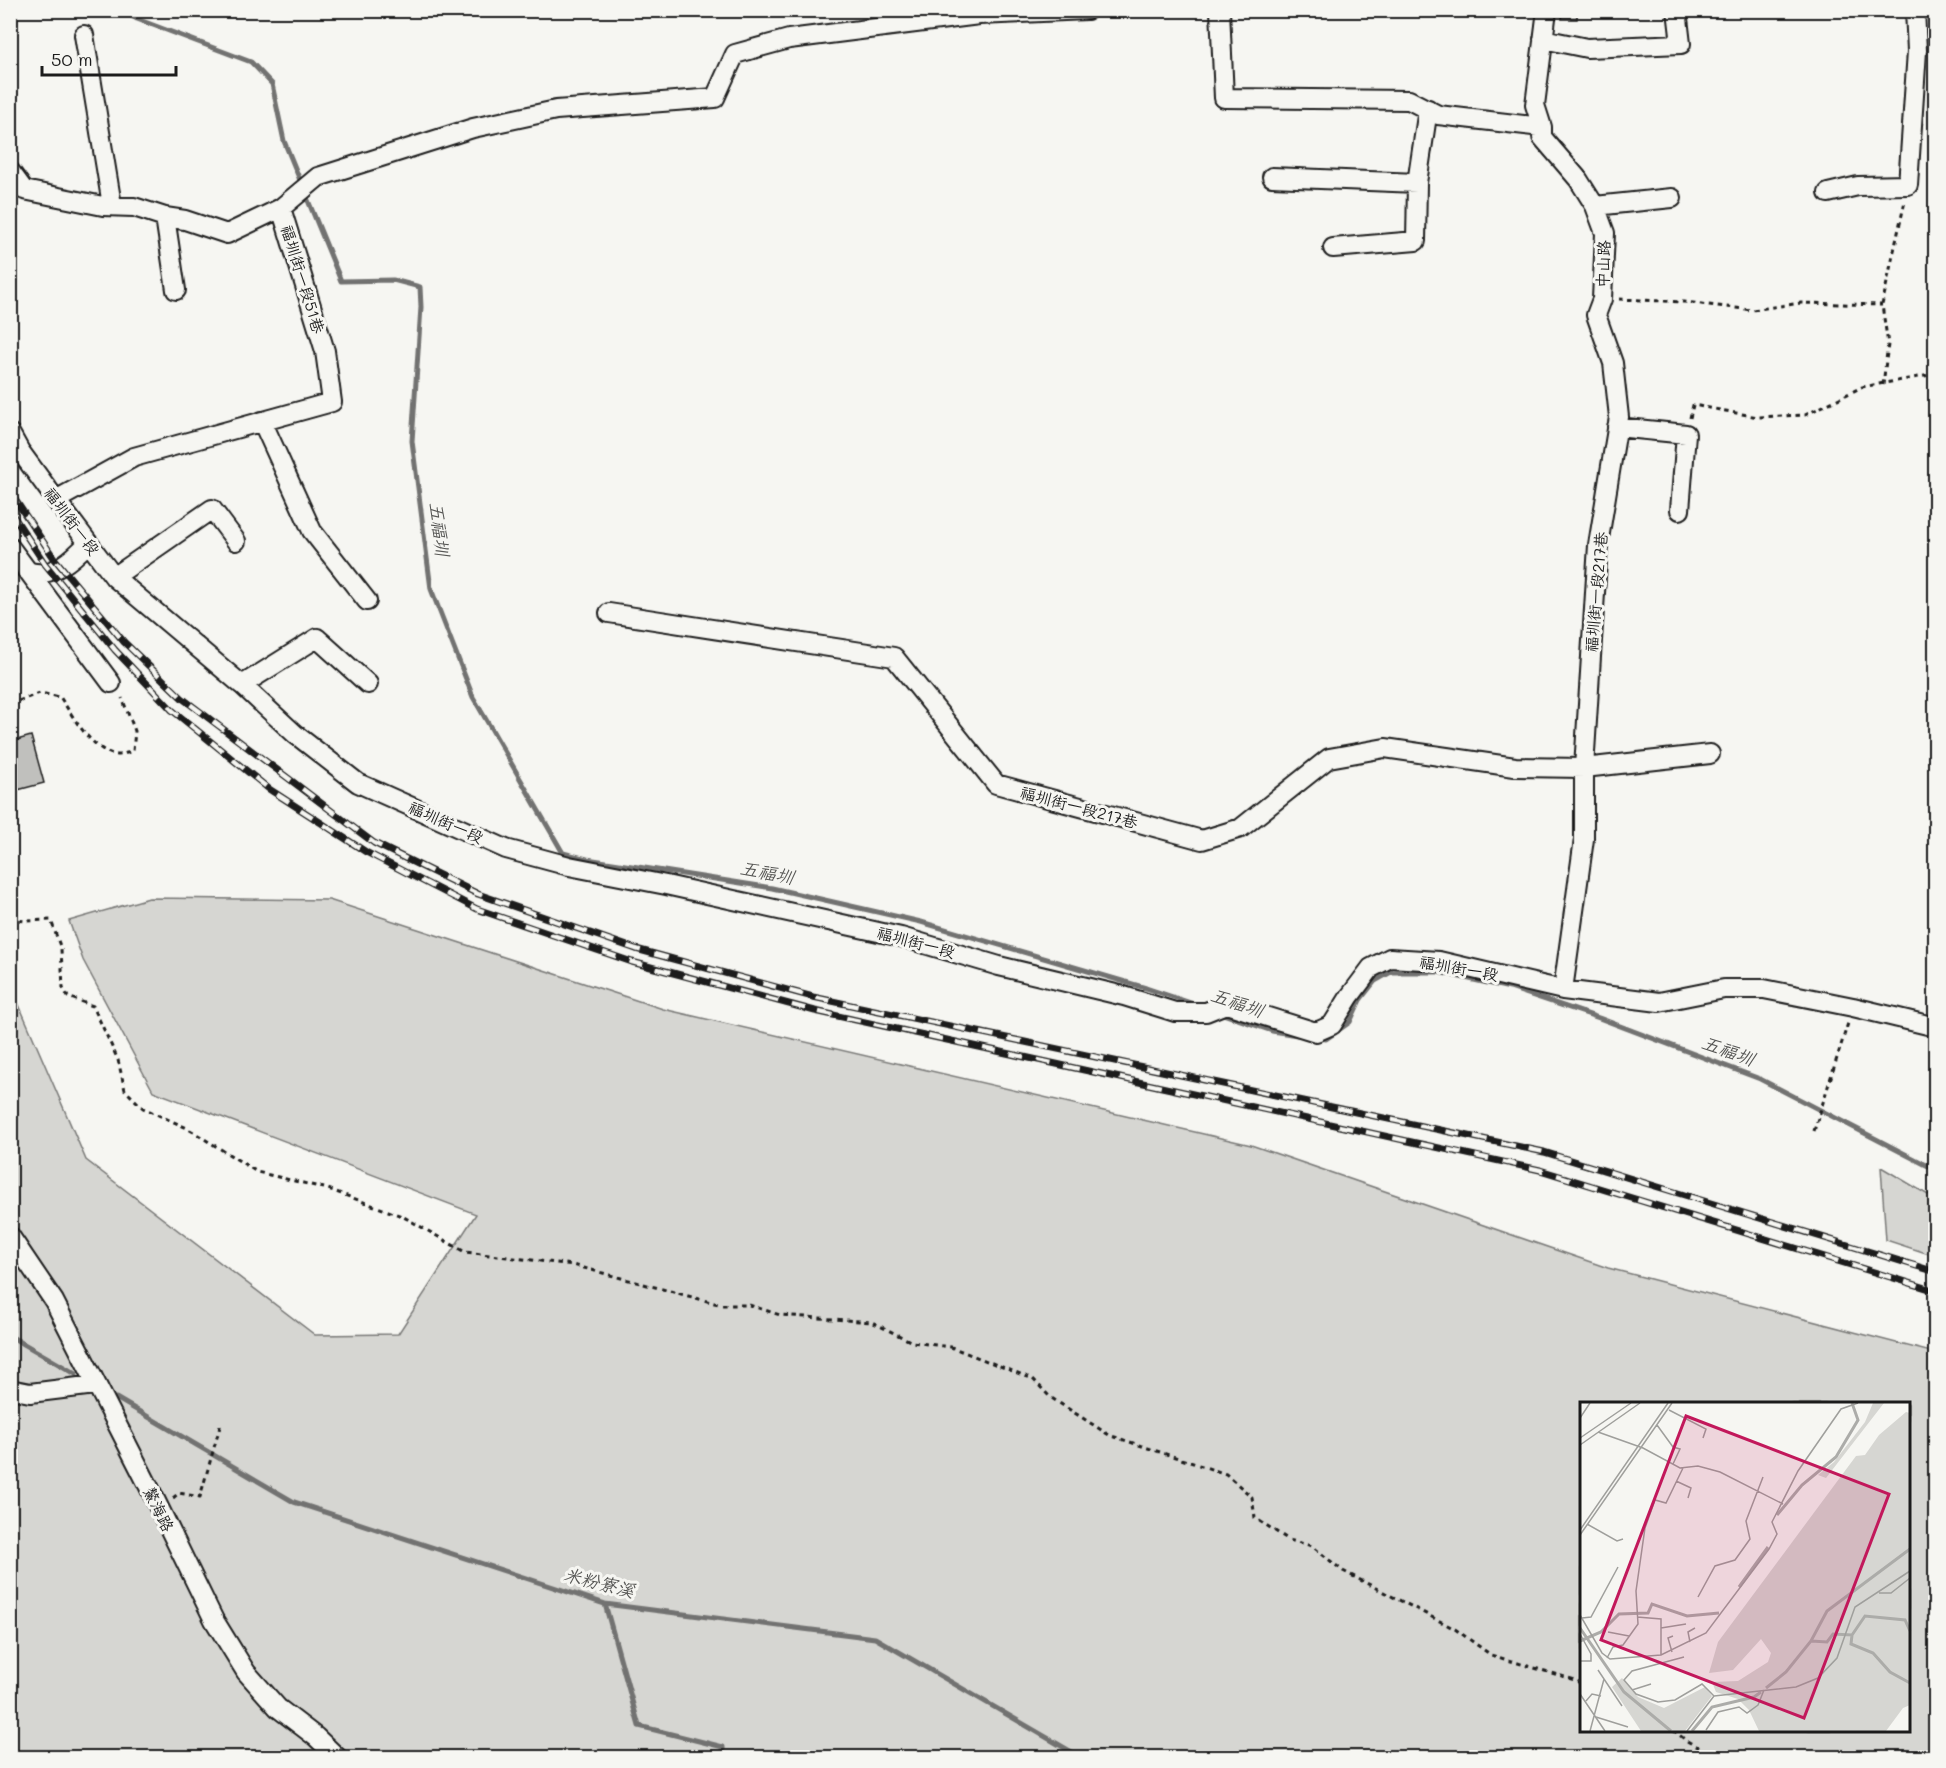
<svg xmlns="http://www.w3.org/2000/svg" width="1946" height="1768" font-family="Mali,'LXGW WenKai TC',sans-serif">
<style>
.green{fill:#d6d6d2;stroke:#797977;stroke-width:1.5;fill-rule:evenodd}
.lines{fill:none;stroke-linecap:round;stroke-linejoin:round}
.stream{stroke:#727271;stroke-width:5}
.building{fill:#c0c0bd;stroke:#1c1c1c;stroke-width:1.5}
.minor-casing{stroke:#1c1c1c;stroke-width:22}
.path{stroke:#1c1c1c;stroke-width:3;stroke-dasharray:4.5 4.5;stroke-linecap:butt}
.minor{stroke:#f6f6f2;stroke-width:18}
.rail-casing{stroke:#1c1c1c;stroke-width:7}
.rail{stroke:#f6f6f2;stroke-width:4.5;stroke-dasharray:14;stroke-linecap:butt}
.labels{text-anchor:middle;stroke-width:6;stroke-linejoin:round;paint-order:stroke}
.street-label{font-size:16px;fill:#1c1c1c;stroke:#f6f6f2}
.water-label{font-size:18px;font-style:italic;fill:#565654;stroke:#f6f6f2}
.inset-river{fill:none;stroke:#acaca9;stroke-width:3}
.inset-road{fill:none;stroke:#9f9f9c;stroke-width:1.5}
.view{fill:#c2185b;fill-opacity:0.15;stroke:#c2185b;stroke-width:3}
.inset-edge{fill:none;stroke:#1c1c1c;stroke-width:3}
</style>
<rect width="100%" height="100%" fill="#f6f6f2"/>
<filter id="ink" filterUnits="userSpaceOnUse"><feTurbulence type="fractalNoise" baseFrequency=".0167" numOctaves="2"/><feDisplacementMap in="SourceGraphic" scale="12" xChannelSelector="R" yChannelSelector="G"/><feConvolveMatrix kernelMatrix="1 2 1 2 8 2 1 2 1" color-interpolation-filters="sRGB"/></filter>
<g filter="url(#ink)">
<!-- green -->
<path class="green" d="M149,898L329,900L663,1009L1251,1145L1608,1268L1935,1353V1757H11L10,984L86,1160L315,1335L398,1334L476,1214L153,1091L83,960L69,921ZM1582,1404H1908V1730H1582Z
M1881,1167L1935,1199V1256L1886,1240Z"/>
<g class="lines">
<!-- stream -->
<path class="stream" d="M121,10L137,19L251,62L272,84L284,141L302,185
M305,193L341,281L393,280L420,287L421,307L412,441L431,589L473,697L563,853L587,859L772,888L921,922L1146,988L1197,1005
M1220,1013L1272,1031L1297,1035
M1318,1038L1326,1039L1350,1022L1360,1000L1375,981L1391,972H1438L1510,988L1599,1018L1760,1079L1936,1170
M10,1336L76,1374
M116,1398L294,1502L605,1604L875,1638L1082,1758
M605,1604L639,1726L723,1747V1758"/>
</g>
<!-- building -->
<path class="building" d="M1563,10H1577V19H1562Z
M31,736L44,783L10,792V742Z"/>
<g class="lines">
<!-- minor casing -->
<g class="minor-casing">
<path id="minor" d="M1220,10L1224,98L1409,100L1438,115L1542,127
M1547,10L1535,105L1542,127V137L1578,179L1595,206L1605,233L1602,299L1596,315L1613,363L1619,417L1598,545L1584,768V839L1563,990
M84,35L112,205
M1543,39L1587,48L1681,44L1677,10
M10,171L24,190L103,206L134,207L165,217L185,220L227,234L281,208L318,177L473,128L556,110L715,98L735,54L789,39L979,15L1087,10
M1272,177L1417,183
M1828,193L1858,186L1908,185L1917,51L1915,10
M1595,206L1672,198
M165,217L176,290
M1333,248L1416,241L1417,183L1428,109
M262,421L312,531L367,601
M1617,427L1686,434L1680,510
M10,433L20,451L56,500L114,577L242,685L295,734L358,783L506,849L569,866L666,885L901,937L999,966L1124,996L1175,1012H1206L1226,1004L1316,1032L1332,1025L1350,996L1371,968L1390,958L1439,961L1563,990L1659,1002L1724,989H1764L1853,1007L1936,1027
M56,500L134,457L332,402L325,351L281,208
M10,547L111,683
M26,570C48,582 74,558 88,543
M114,577L212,509L236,541
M609,613L894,657L996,784L1202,840L1241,828L1329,758L1385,748L1515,767L1584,768L1710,754
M242,685L317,638L368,684
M10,1236L54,1301L150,1489L214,1620L246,1672L278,1708L316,1737L338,1758
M10,1389L30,1393L95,1385"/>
</g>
<!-- path -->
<path class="path" d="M1619,299L1684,302L1752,310L1801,303L1882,305
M1883,385L1888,344L1882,305L1905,201
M1690,418L1693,405L1758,417L1805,415L1862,387L1936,374
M10,704L40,693L60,697C73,716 93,754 119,755C123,755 128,752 133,751L135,731L122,698
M10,919L25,921L51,920L61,949L63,988L68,997L93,1006L118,1060L125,1090L143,1108L187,1128L257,1172L328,1189L402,1216L465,1252L573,1265L722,1305H749L780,1315L872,1322L912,1342L951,1347L1033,1379L1050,1397L1109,1435L1226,1474L1252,1497L1255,1518L1289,1540L1312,1546L1343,1571L1455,1629L1491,1655L1575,1680L1582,1684
M1930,1079L1936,1067
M1814,1131L1848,1023
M173,1498L179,1493L200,1497L221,1423
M1673,1730L1687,1741L1718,1758"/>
<!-- minor -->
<use href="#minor" class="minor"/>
<!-- rail casing -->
<g class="rail-casing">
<path id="rail" d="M10,492L54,558L73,581L124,642L182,698L374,843L478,894L636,949L813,997L1544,1152L1936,1272
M10,511L45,564L115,650L172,710L269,789L366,852L477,909L632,962L815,1011L1540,1170L1936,1291"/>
</g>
<!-- rail -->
<use href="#rail" class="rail"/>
</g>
</g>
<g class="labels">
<!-- street labels -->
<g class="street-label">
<text transform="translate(1603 264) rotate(-88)" y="6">中山路</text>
<text transform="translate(303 279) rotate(73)" y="6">福圳街一段51巷</text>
<text transform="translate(72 521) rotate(53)" y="6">福圳街一段</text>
<text transform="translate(1596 592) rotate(-85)" y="6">福圳街一段217巷</text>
<text transform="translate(1079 807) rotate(15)" y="6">福圳街一段217巷</text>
<text transform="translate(446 822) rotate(24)" y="6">福圳街一段</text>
<text transform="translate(916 942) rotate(15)" y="6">福圳街一段</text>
<text transform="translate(1459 968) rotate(10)" y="6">福圳街一段</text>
<text transform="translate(159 1509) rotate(64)" y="6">鰲海路</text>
</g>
<!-- water labels -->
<g class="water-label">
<text transform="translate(439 529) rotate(83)" y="6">五福圳</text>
<text transform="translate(767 873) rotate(11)" y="6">五福圳</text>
<text transform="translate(1237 1003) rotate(19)" y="6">五福圳</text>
<text transform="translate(1728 1051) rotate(20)" y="6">五福圳</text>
<text transform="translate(599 1583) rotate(14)" y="6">米粉寮溪</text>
</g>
</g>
<!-- overview -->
<g transform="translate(1580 1402)">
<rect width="330" height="330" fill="#f6f6f2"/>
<path d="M293,1H304L246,76L238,73L254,60L285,20ZM326,10L330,11V303L323,306L306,329H179L169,308L158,297L136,290L132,280L158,279L188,260L191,251L181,237L153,268L129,271L138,240L276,54L285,53L299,33ZM42,276L58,295L84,306L125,285L132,294L105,329H61L32,285Z" fill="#d6d6d2"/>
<path class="inset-river" d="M197,113L222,83L256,55L278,18L272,1M159,185L188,145M0,226L44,290L91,329M272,233L271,242L293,251L310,270L330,281M0,239L21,230L39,212L68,211L72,202L107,214L139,211M231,239L247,240L253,232L272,233L285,214L325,218L330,229M186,286L206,270L231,239L247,209L330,147M112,329L132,305L174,295L181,290"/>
<path class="inset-road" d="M89,8L126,27L123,36M0,16L10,1M77,23L93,45L100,47L93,62M18,30L63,46L100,66L118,64L140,70L203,102M0,36L51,1M0,43L60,1M96,79L111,86L108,96M7,122L37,139L43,137M0,128L88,1M0,133L92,1M299,191H311L330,176M118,195L135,164L155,158L170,137L166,119L183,75M0,213L22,251L30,257L81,253L126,231L189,147L197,132L192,120L218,69L261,7L278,1M57,215L81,217V253M2,216L11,215L38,165M81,226L106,222M28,230L49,234M0,232L11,252V259H0M110,240L108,230L115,226M92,250L88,236L93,234M104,255L52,269L44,278L56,292L78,300L95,298L122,282L134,294M27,256L33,245L43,243L58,222L56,189L65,126L75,98L86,101L103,66M18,268L42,304M52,288L71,282M0,292L25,329M134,294L216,285L238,276L257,256L275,205L330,169M6,299L12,292L21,294M16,315L48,325M126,328L138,310L159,305L167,311L178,303L184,288M10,329L24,277M107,329L134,294"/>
<path class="view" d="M106,14L309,92L224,316L21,238Z"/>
<rect width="330" height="330" class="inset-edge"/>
</g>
<!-- margin -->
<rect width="1946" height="1768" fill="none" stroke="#f6f6f2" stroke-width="36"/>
<rect x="18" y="18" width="1910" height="1732" fill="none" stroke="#1c1c1c" stroke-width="2" filter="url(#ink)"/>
<!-- scale -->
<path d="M42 66v9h134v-9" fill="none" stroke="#1c1c1c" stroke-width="3"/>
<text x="51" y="66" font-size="18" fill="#1c1c1c" stroke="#f6f6f2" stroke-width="4.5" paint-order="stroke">50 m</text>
</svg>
